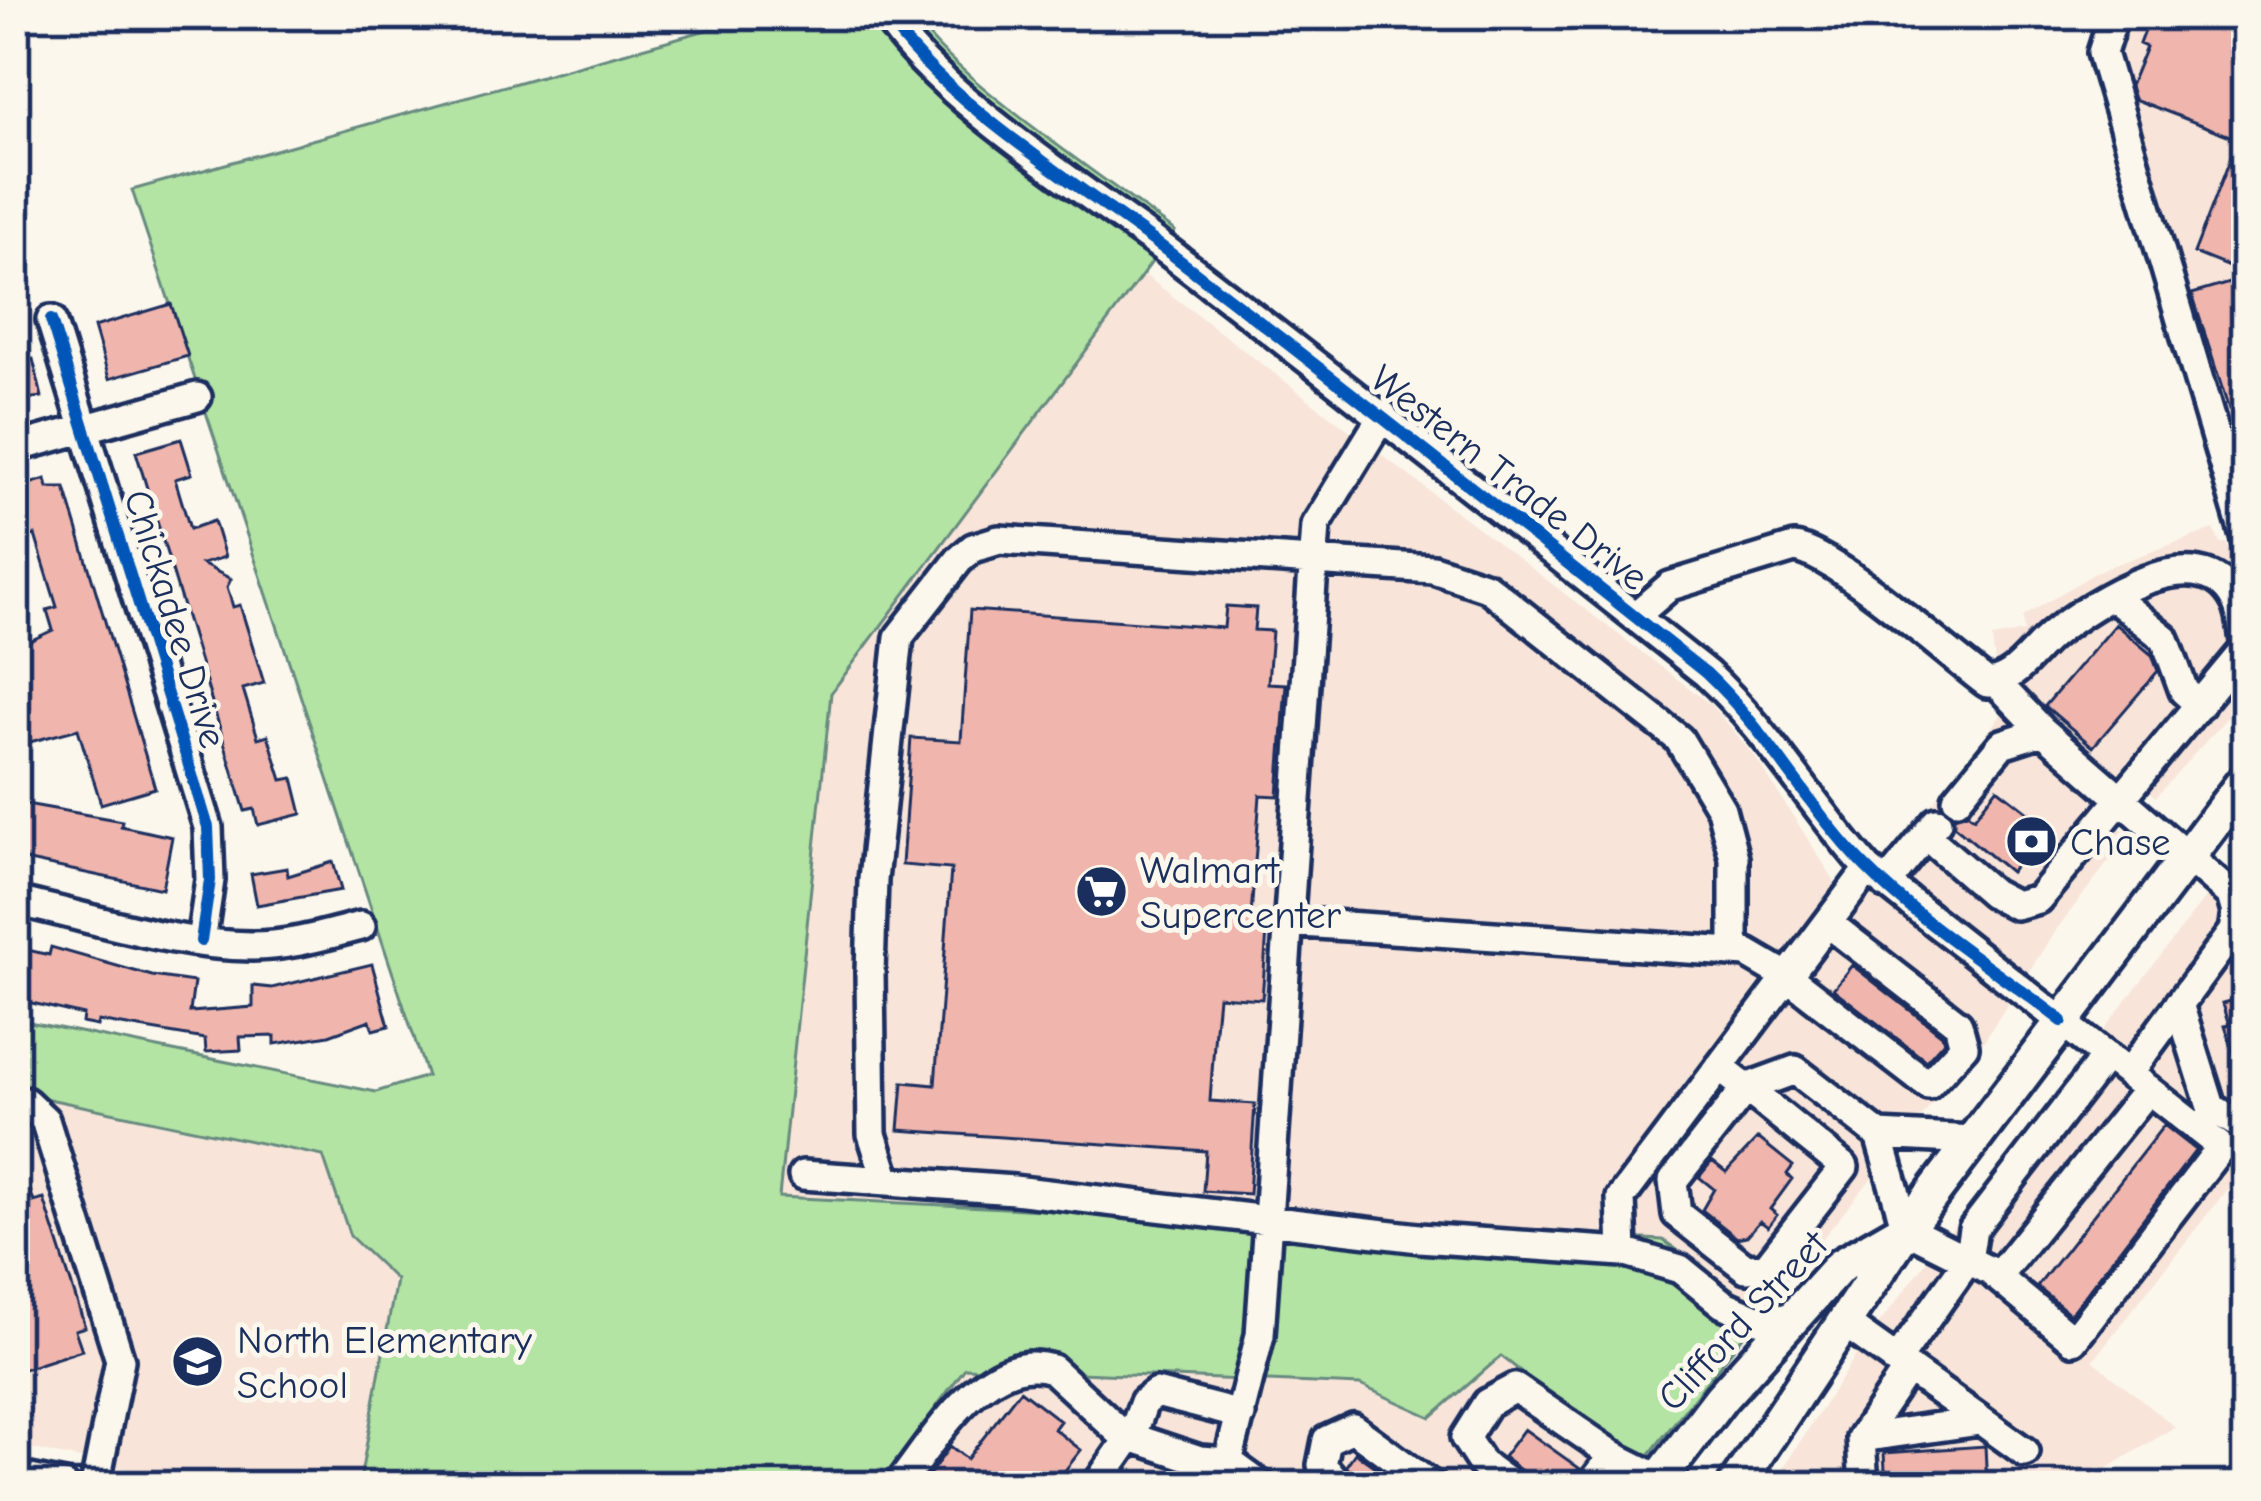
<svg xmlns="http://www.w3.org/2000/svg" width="2261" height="1501" viewBox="0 0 2261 1501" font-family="'Comic Neue',sans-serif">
<rect width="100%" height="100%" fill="#fbf7ec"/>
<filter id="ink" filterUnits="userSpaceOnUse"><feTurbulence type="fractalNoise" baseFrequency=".00833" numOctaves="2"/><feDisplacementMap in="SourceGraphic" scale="24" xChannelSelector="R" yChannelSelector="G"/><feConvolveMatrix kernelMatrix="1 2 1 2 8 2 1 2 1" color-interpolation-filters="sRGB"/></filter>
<g filter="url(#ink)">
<!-- built -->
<path fill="#f8e4d9" d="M2084,15H2246V566L2091,71L2087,53L2092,33L2080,26Z
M1142,273L1710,704L1755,757L1834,880V891L1900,846L2001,715L1992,638L2024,632L2023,617L2100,570L2214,529L2220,544L2226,543L2234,563L2221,567L2222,573L2246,604V696L2156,797L2144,786L2115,824L2129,835L2055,931L1983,1042L1763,1311L779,1197L831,693Z
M2246,844V1165L2093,1360L2175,1427L2090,1479L2066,1486H1796L1778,1476L1860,1349Z
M15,1092L323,1156L350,1236L396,1280L359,1486H204L15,1445Z
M1501,1356L1641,1465L1625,1486H878L965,1368L1360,1385L1431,1417Z"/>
<!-- green -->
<path fill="#b3e4a3" stroke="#678a80" stroke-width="3" d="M760,15H915C936,66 1121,190 1175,231L831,693L779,1197L1663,1240L1763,1311L1641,1465L1501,1356L1431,1417L1360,1385L965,1368L878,1486H359L396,1280L350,1236L323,1156L15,1092V1019L376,1092L427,1076L132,190Z"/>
<!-- building -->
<path fill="#f0b6ad" stroke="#1b2f5e" stroke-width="3" d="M2132,15H2246V274L2194,253L2238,139L2134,99L2130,86L2146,47L2139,44L2145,28L2130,23Z
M2246,278V405L2229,410L2192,294Z
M171,304L188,356L109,379L94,327Z
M33,359L42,397L15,400V364Z
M181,439L192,474L175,479L190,529L214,521L225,557L202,564L231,579L227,587L233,607L240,605L264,683L243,689L258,738L268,735L282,780L293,778L302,814L258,825L254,809L245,811L136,452Z
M46,479L48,488H65L155,788L101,804L78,729L15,746V648L53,630L47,610L57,607L35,535L15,540V496L28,493L26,485Z
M1226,606L1256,608L1254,630L1272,631L1268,683L1286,684L1278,796L1260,795L1251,916L1268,917L1262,999L1218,996L1215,1029L1210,1101L1255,1104L1249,1194L1203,1191L1206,1151L899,1130L903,1082L935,1085L951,869L902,865L911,738L961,741L970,610L1224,628Z
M2115,624L2152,655L2158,671L2093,747L2045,706Z
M1997,788L2046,826L2010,872L1954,826V817L1967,813L1974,818Z
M15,802L122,821L121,826L172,837L162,889L15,858Z
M333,862L341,890L257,905L251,874L287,868L288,876Z
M15,947L49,955L51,947L152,976L194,982L190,1012L253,1007V986L272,988L372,964L389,1026L373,1030L370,1020L329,1035L275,1044V1036L240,1037L241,1050L206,1052L205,1039L98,1021L97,1026L82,1023L83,1015L15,999Z
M1852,965L1942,1035L1944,1041L1926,1061L1833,989Z
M2246,997V1081L2243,1082L2225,1026L2230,1025L2223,1003Z
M2164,1125L2196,1150L2070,1314L2037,1287Z
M1758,1138L1793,1166L1787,1174L1792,1179L1770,1209L1777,1215L1768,1227L1760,1221L1747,1236L1737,1238L1702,1210L1714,1189L1699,1177L1712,1161L1726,1172Z
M18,1152L34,1202L44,1199L85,1327L75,1330L82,1350L15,1372Z
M1020,1390L1060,1421L1054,1429L1081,1450L1053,1486H921L950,1446L967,1459Z
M1524,1429L1579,1468L1566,1486H1530L1523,1472L1503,1457Z
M1985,1446L1987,1486H1886L1884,1453Z
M1355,1453L1402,1486H1367L1355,1477L1346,1466Z"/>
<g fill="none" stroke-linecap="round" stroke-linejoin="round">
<defs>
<path id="minor" d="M886,15C936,96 1090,193 1170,253C1351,391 1528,532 1706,673C1769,731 1811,805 1868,869L2221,1147L2073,1340L1990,1271L1906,1229L1879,1135L1795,1070L1746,1088L1844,1167L1766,1267L1746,1268L1677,1214L1673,1181L1746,1088L1719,1067
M2114,15L2102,53L2246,540
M51,320L208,827L210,880L201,941
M15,448L197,397
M2112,596L2165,639L2184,691L2200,705
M1635,616L1670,586L1794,548C1833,551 1949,655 1987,683C2016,681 2031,652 2052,635C2091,603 2202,531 2236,602C2243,615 2243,633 2246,647
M1997,683L2043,731
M1957,799L2002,744L2043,731L2231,895L2236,913L2233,931L2128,1074
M1926,836L1992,893L2015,905L2038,899L2246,648
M1886,884L1937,822
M15,901C91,917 174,946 252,946C290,946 325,935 361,926
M1287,922L1747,953L1788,977L1928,1085L1964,1046L1958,1024L1828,923
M2179,1004L2211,1107L2235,1122L2246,1120
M15,1100L26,1102L45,1120L120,1360L95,1486
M1879,1135L1973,1140
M803,1175L1014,1190L1419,1238L1623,1252L1680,1269L1723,1304L1757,1319L1793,1318
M887,1181L872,1134L870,972L873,880L899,637L959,560L973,548L999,540L1433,569L1487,587L1679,739L1721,809L1734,858V952
M1623,1252L1621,1198L1868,869
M1997,1277L2148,1089
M1846,1324L2025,1452
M1896,1362L1968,1260L1973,1229L2106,1056
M1131,1438L1144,1402L1156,1393L1241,1415
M1861,1438L1980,1421
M15,1476L64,1486
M898,1486C933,1442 985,1348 1052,1369L1122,1434L1200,1460L1229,1462L1262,1486
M1096,1486L1130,1437
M1222,1486L1260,1335L1316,525L1383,415
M1340,1486L1322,1465L1327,1440L1353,1428L1432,1486
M1512,1486L1482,1464L1465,1438L1487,1403L1515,1388L1616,1457L1660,1479
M1590,1486L1614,1455
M1864,1486L1861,1438L1907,1370"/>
<path id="major" d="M1654,1486L1721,1398L1840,1266L1899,1232
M1735,1486L1906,1229L2246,779"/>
</defs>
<!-- minor casing -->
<use href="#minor" stroke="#1b2f5e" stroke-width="36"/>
<!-- major casing -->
<use href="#major" stroke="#1b2f5e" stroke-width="42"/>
<!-- minor -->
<use href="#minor" stroke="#fbf7ec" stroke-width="27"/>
<!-- major -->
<use href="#major" stroke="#fbf7ec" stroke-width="33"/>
<defs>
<path id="cycleway" d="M886,15C936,96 1090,193 1170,253C1351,391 1528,532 1706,673C1768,731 1806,806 1865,866C1922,924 1998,971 2062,1021
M51,320L208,827L210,880L201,941"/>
</defs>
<!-- cycleway casing -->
<use href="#cycleway" stroke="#fbf7ec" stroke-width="20"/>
<!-- cycleway -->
<use href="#cycleway" stroke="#0057b8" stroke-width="12"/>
</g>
</g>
<!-- icons -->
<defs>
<symbol id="bank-disc" viewBox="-11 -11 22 22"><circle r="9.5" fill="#1b2f5e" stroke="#fbf7ec"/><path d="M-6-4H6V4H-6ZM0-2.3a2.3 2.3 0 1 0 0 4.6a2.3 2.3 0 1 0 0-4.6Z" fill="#fff"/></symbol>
<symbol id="supermarket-disc" viewBox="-11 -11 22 22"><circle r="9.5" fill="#1b2f5e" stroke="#fbf7ec"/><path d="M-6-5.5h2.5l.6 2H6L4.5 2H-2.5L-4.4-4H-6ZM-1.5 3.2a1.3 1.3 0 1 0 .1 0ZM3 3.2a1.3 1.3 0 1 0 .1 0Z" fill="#fff"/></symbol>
<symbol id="school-disc" viewBox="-11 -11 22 22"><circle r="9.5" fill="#1b2f5e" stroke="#fbf7ec"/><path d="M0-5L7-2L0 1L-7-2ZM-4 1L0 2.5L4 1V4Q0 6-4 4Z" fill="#fff"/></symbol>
</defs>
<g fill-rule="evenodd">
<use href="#bank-disc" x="2002" y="812" width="59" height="59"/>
<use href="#supermarket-disc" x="1072" y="862" width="59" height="59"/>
<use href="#school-disc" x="168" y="1332" width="59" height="59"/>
</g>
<g text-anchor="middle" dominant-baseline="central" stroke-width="10" stroke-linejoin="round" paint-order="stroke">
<!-- street labels -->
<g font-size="39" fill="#1b2f5e" stroke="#fbf7ec">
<text transform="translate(1509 478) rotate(38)">Western Trade Drive</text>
<text transform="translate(175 619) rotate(73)">Chickadee Drive</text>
<text transform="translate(1743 1321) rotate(-47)">Clifford Street</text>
</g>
<!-- poi labels -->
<g font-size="39" fill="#1b2f5e" stroke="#fbf7ec" text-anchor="start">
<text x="2070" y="842">Chase</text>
<text x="1140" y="870">Walmart<tspan x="1140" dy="45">Supercenter</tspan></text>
<text x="237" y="1340">North Elementary<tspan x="237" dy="45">School</tspan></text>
</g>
</g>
<!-- margin -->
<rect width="2261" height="1501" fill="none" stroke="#fbf7ec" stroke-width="60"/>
<rect x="30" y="30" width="2201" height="1441" fill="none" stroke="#1b2f5e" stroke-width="4.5" filter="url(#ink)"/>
</svg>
